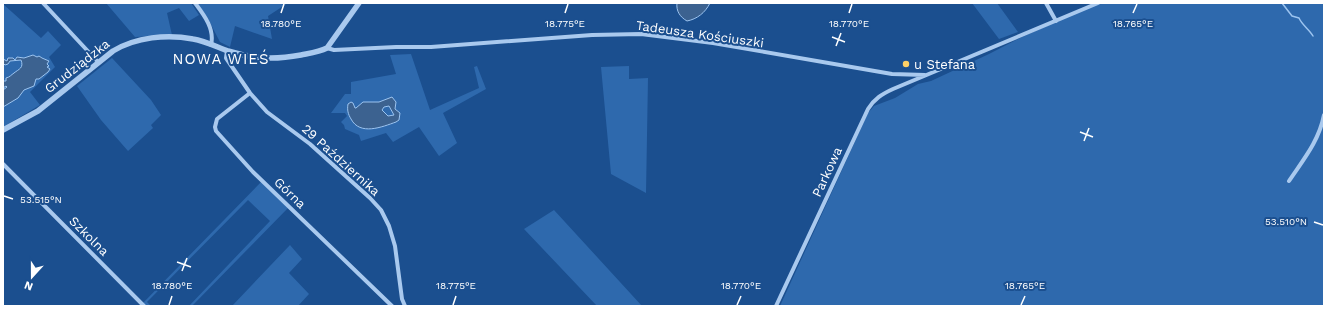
<svg xmlns="http://www.w3.org/2000/svg" width="1327" height="309" viewBox="0 0 1327 309" font-family="'Work Sans',sans-serif">
<rect width="100%" height="100%" fill="#1b4f8f"/>
<!-- green -->
<path fill="#2e69ad" d="M106,3H191L199,15L189,21L179,8L167,13L172,35L135,37Z
M197,3H288L268,16L272,39L235,26L230,47L220,42L207,17Z
M972,3H997L1018,32L999,39Z
M1099,3H1324V306H780L868,113L874,106L895,98L918,84L931,81L989,54L1022,37Z
M3,4L41,38L48,31L61,45L49,57L55,67L30,92L40,105L3,127Z
M411,54L430,110L479,88L474,67L477,66L486,89L443,113L457,143L439,156L419,127L393,142L386,133L361,141L359,135L345,129L344,125L341,122L347,116L345,113H331L345,94H351V82L396,74L390,55Z
M112,58L151,100L161,115L151,125L153,128L128,151L101,120L77,86Z
M629,66V79L648,78L646,193L611,174L601,67Z
M261,182L288,208L192,306H189L270,221L248,200L147,302L151,306H146L143,303Z
M554,210L642,306H597L524,229Z
M290,245L302,259L289,273L309,294L298,306H232Z"/>
<!-- water -->
<path fill="#3c6290" stroke="#9cc4f0" fill-rule="evenodd" d="M677,3H710C705,13 697,19 687,21C680,17 676,11 677,3Z
M33,55L37,57L39,56L42,58L49,61L47,64L49,66L47,67L50,69L48,72L39,79H36L34,86L24,90L18,98L3,107V90L7,87L6,86L3,88V81H6V78C10,77 11,75 14,73C19,69 24,68 21,60L10,61L8,64L5,65L3,63V59L7,61L8,58H13L15,60L17,57L24,58Z
M392,97L396,102L395,109L400,113L399,120L396,122C382,127 360,136 351,119C348,114 347,110 348,104L351,102L353,103L355,108H356L363,102H379ZM389,106L394,115L388,116L382,110L384,107Z"/>
<g fill="none" stroke-linecap="round" stroke-linejoin="round">
<!-- stream -->
<path stroke="#9cc4f0" stroke-width="1.5" d="M1282,3L1292,16L1299,18C1302,25 1309,29 1313,36"/>
<!-- minor -->
<path stroke="#a9c9ee" stroke-width="4" d="M43,3L98,62
M195,3C204,15 215,29 211,45
M1046,3L1056,21
M327,48L334,50L396,47H431L592,35L641,34L713,43L892,74L925,75
M227,51L226,58L250,93L267,112L310,144L370,198L381,210L389,226L395,246L402,299L405,306
M250,93L217,119L215,127L216,131L253,172L392,306
M3,164L144,306
M1289,181C1303,160 1319,141 1324,115
M776,306L868,109C874,99 882,94 893,89L1098,3"/>
<!-- tertiary -->
<path stroke="#a9c9ee" stroke-width="5.5" d="M3,130L38,111L113,51C136,37 167,34 193,39C205,41 217,47 228,51C254,59 274,60 301,55C311,53 319,52 327,48L359,3"/>
</g>
<!-- ticks -->
<path fill="none" stroke="#fff" stroke-width="1.5" d="M281,13L284,4M565,13L568,4M849,13L852,4M1133,13L1137,4M832,37L845,42M836,46L841,33M1080,132L1093,137M1084,141L1089,128M4,196L13,199M1314,222L1323,225M177,262L191,267M182,271L187,258M169,305L172,296M453,305L456,296M737,305L741,296M1021,305L1025,296"/>
<!-- markers -->
<circle fill="#ffd166" stroke="#1b4f8f" stroke-width="1.5" cx="906" cy="64" r="4"/>
<g text-anchor="middle" dominant-baseline="central" stroke-width="4" stroke-linejoin="round" paint-order="stroke">
<!-- street labels -->
<g font-size="13" fill="#fff" stroke="#1b4f8f">
<text transform="translate(700 34) rotate(8)">Tadeusza Kościuszki</text>
<text transform="translate(77 66) rotate(-38)">Grudziądzka</text>
<text transform="translate(341 160) rotate(42)">29 Października</text>
<text transform="translate(827 172) rotate(-65)">Parkowa</text>
<text transform="translate(290 193) rotate(44)">Górna</text>
<text transform="translate(89 236) rotate(45)">Szkolna</text>
</g>
<!-- poi labels -->
<g font-size="13" fill="#fff" stroke="#1b4f8f" text-anchor="start">
<text x="914" y="64">u Stefana</text>
</g>
<!-- quarter labels -->
<g font-size="15" letter-spacing="1" fill="#fff" stroke="#1b4f8f">
<text x="221" y="59">NOWA WIEŚ</text>
</g>
</g>
<g font-size="10" text-anchor="middle" fill="#fff" stroke="#1b4f8f" stroke-width="4" stroke-linejoin="round" paint-order="stroke">
<text x="281" y="27">18.780°E</text>
<text x="565" y="27">18.775°E</text>
<text x="849" y="27">18.770°E</text>
<text x="1133" y="27">18.765°E</text>
<text x="41" y="203">53.515°N</text>
<text x="1286" y="225">53.510°N</text>
<text x="172" y="289">18.780°E</text>
<text x="456" y="289">18.775°E</text>
<text x="741" y="289">18.770°E</text>
<text x="1025" y="289">18.765°E</text>
</g>
<!-- border -->
<rect width="1327" height="309" fill="none" stroke="#ffffff" stroke-width="8"/>
<!-- north arrow -->
<g transform="translate(32 277) rotate(201)" stroke="#1b4f8f" stroke-width="3" paint-order="stroke">
<path d="M0-3L7 15L0 10L-7 15Z" fill="#ffffff"/>
<text y="-6" font-size="11" font-weight="bold" text-anchor="middle" fill="#ffffff">N</text>
</g>
</svg>
